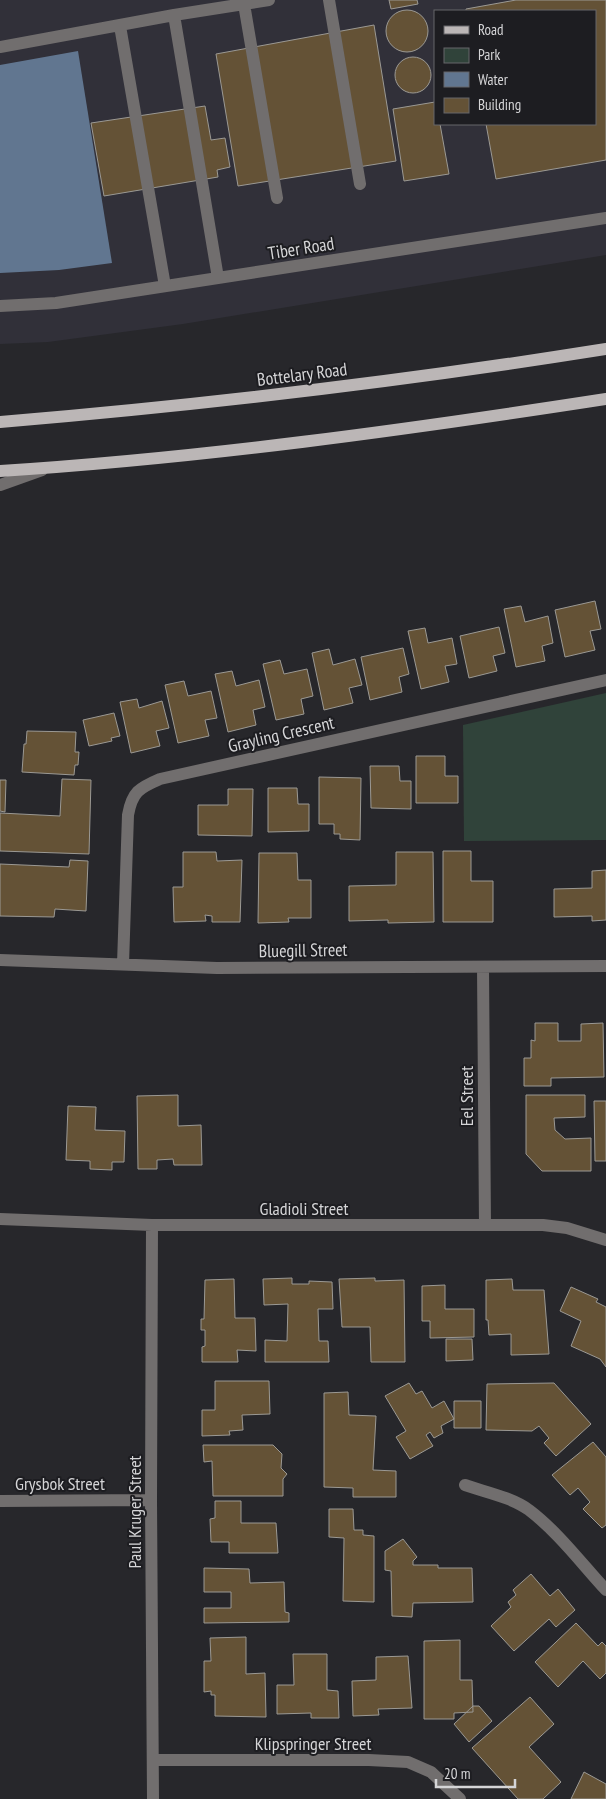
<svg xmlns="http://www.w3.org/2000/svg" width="606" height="1799" viewBox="0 0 606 1799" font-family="'PT Sans Narrow',sans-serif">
<rect width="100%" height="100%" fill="#27272b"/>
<!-- built -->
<path fill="#313039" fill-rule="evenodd" d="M0,0H606V255L183,324L48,342L0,344ZM435,11H595V124H435Z"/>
<!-- green -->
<path fill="#30433a" d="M606,693V840L464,841L463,725Z"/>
<!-- water -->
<path fill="#617690" d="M78,51L112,263L59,270L0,273V65Z"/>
<!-- building -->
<path fill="#645236" stroke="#9b9994" d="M389,0H417L418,4L391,9Z
M516,0H606V160L496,179L486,124H595V11H466V9Z
M386 31a21 21 0 1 1 42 0a21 21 0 1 1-42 0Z
M374,25L396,161L238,186L216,54Z
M395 75a18 18 0 1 1 36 0a18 18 0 1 1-36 0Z
M435,102V124H440L449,174L404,181L393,109Z
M205,106L211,140L225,138L230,167L217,170L218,177L104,196L91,123Z
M595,601L601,629L590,631L595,650L565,657L555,610Z
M521,606L525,622L548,616L553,643L542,646L545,661L516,667L504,609Z
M499,627L505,653L493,656L497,671L469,678L460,636Z
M425,628L428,643L452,638L457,664L445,666L449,682L421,689L408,631Z
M403,648L409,674L399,677L402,692L370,700L361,657Z
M329,649L333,665L355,659L362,685L349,688L353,703L324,710L312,653Z
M280,660L284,674L307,669L313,696L301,699L304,714L276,720L263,664Z
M232,671L236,686L259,680L265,707L253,710L256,725L228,732L215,674Z
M184,681L188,696L211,691L217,718L205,720L209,736L178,743L165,685Z
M137,699L139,708L162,701L169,728L156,731L160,746L131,753L120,702Z
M114,713L120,736L111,738L112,741L89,746L83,720Z
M27,731L76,732L75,752H79L78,765H75L74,775L22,772L24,744H26Z
M416,756H445V776H458V803H416Z
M370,766H399L400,781H411V809L371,808Z
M319,777L361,778L360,840L340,839V834H334V824H319Z
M62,779L91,780L89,854L0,851V813L60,816Z
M0,780H6L5,812L0,811Z
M268,788H297L298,804H309V831L268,832Z
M228,789H253L252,836L198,835V805H228Z
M443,851H471V881H493V922H443Z
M183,852H216L217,861L242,860L240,922H212V916L205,915L206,921L174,922L173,887H183Z
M396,852H433L434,922L388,923V920L349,921V886L396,885Z
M259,853H297L298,880H311V918H288L289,922L258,923Z
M70,860L88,861L86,911L55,909L54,917L0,916V864L69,867Z
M606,870V920L592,921V916L554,917V889L592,888V871Z
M535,1023H558V1041H581V1024L603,1023L604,1077L551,1078V1086H524V1058H531V1040L535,1041Z
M178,1095V1126L201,1125L202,1165H174L173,1159L157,1160V1169H138L137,1096Z
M526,1095H585V1117L554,1118L555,1130L565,1139L591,1138V1171H542L526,1154Z
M594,1101H606V1161H595Z
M68,1106L96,1107L95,1130L125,1131L124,1162H112V1170L90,1169V1161L66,1160Z
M292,1278V1284H309V1281L332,1282L333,1309H318L319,1341H328L329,1362H265V1340L287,1341L288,1304L264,1305L263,1279Z
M375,1278V1281L404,1280L405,1362H371L370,1327H342L339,1279Z
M234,1279L235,1318H255L256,1351L237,1350L238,1362H202V1347L205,1346V1330H201V1319H204L205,1280Z
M512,1279L513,1290H544L549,1354L511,1355V1334L489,1335L488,1320H486V1280Z
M445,1285V1309H474V1337L430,1338V1321H422V1286Z
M571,1287L598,1299L596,1302L606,1307V1367L600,1359L571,1346L581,1321L560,1311Z
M446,1339H472L473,1360L446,1361Z
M215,1381H269L270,1414L242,1415L243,1430L229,1431L230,1435L202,1436V1410H215Z
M409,1383L416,1394L422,1391L432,1408L444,1401L454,1419L441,1426L443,1433L434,1438L430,1432L426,1435L433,1446L410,1459L396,1437L406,1431L385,1396Z
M554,1383L591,1424L556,1456L544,1443L549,1438L539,1426L532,1431L486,1430L487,1384Z
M348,1392L349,1415L376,1416L373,1470L396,1471V1497H353V1488L324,1487V1393Z
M454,1401H481V1428H454Z
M593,1442L606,1457V1525L602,1528L583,1509L590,1502L578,1488L570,1495L552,1475Z
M203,1445H273L282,1454L281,1468L287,1474L283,1479V1496H213L212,1461L204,1462Z
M215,1501H241V1523H276L278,1553H229V1542H211L210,1519L215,1518Z
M329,1509H353L354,1530H363V1535L374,1536V1602L343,1601L344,1538L329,1537Z
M403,1539L417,1557L413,1561V1565H438V1568H472L473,1602L413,1603L412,1617L392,1616L391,1571L385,1570V1551Z
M204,1568L249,1569L250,1583L284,1582L285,1612L289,1613V1622L204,1623V1608H231V1592H204Z
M531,1574L550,1596L558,1589L575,1610L556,1627L549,1619L514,1651L491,1626L511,1607L508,1602L516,1595L513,1590Z
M576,1623L598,1646L602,1642L606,1646V1673L600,1679L583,1661L558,1687L535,1662Z
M246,1637V1674L265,1673L266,1717L215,1716V1695H211V1691L204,1692V1661H211L210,1638Z
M460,1640V1680H472L473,1712L454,1713V1719H424V1641Z
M293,1654H327V1690L338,1691L339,1718H311V1713L277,1714V1685H294Z
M408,1656L412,1708L378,1709L379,1715L353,1716L352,1681L376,1680V1657Z
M530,1697L554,1724L529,1747L561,1782L543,1799H518L472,1748Z
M473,1706H479L492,1721L469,1742L454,1724Z
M584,1772L606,1784V1799H571Z"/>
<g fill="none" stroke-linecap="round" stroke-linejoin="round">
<!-- minor -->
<path stroke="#716e6e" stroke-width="12" d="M329,0L360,184
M244,4L277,198
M174,15L218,278
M120,26L165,286
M0,47L174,15L269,0
M0,306L56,303L606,218
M0,485L42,470
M0,960L217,968L606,966
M123,964L128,815C132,792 139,788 160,779L606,680
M483,967L485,1225
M0,1219L152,1225H543L567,1228L606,1240
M152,1225L151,1500L153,1799
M465,1485C485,1492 511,1497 529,1510C558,1532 582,1564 606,1590
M0,1501L151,1500
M153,1760H369L408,1762L431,1772L460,1799"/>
<!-- major -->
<path stroke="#bbb6b6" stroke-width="12" d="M0,422C203,405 405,381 606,349
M0,471C203,458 405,430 606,399"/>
</g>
<g text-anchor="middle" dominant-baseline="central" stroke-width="4" stroke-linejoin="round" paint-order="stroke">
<!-- street labels -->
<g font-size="18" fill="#d5d5d7" stroke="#1d1d21">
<text transform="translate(301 248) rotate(-9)">Tiber Road</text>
<text transform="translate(302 374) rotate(-7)">Bottelary Road</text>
<text transform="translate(281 734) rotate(-13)">Grayling Crescent</text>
<text transform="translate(303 950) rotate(-1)">Bluegill Street</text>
<text transform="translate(466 1096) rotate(-90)">Eel Street</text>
<text x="304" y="1208">Gladioli Street</text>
<text x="60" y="1483">Grysbok Street</text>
<text transform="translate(134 1512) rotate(-90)">Paul Kruger Street</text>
<text x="313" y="1743">Klipspringer Street</text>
</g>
</g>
<!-- legend -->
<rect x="434" y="10" width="162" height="115" fill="#1d1d21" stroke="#67676a"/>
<rect x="444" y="26" width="25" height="8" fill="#bbb6b6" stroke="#67676a"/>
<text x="478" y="35" font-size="15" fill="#d5d5d7">Road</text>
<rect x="444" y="48" width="25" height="15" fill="#30433a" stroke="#67676a"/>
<text x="478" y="60" font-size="15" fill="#d5d5d7">Park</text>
<rect x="444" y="72" width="25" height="15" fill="#617690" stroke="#67676a"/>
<text x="478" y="85" font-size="15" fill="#d5d5d7">Water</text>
<rect x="444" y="98" width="25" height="15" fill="#645236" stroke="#67676a"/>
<text x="478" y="110" font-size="15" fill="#d5d5d7">Building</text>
<!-- scale -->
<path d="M436 1779v8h79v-8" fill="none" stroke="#d5d5d7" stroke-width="2.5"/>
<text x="444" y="1779" font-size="15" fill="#d5d5d7" stroke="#1d1d21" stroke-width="4" paint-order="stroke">20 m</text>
</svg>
